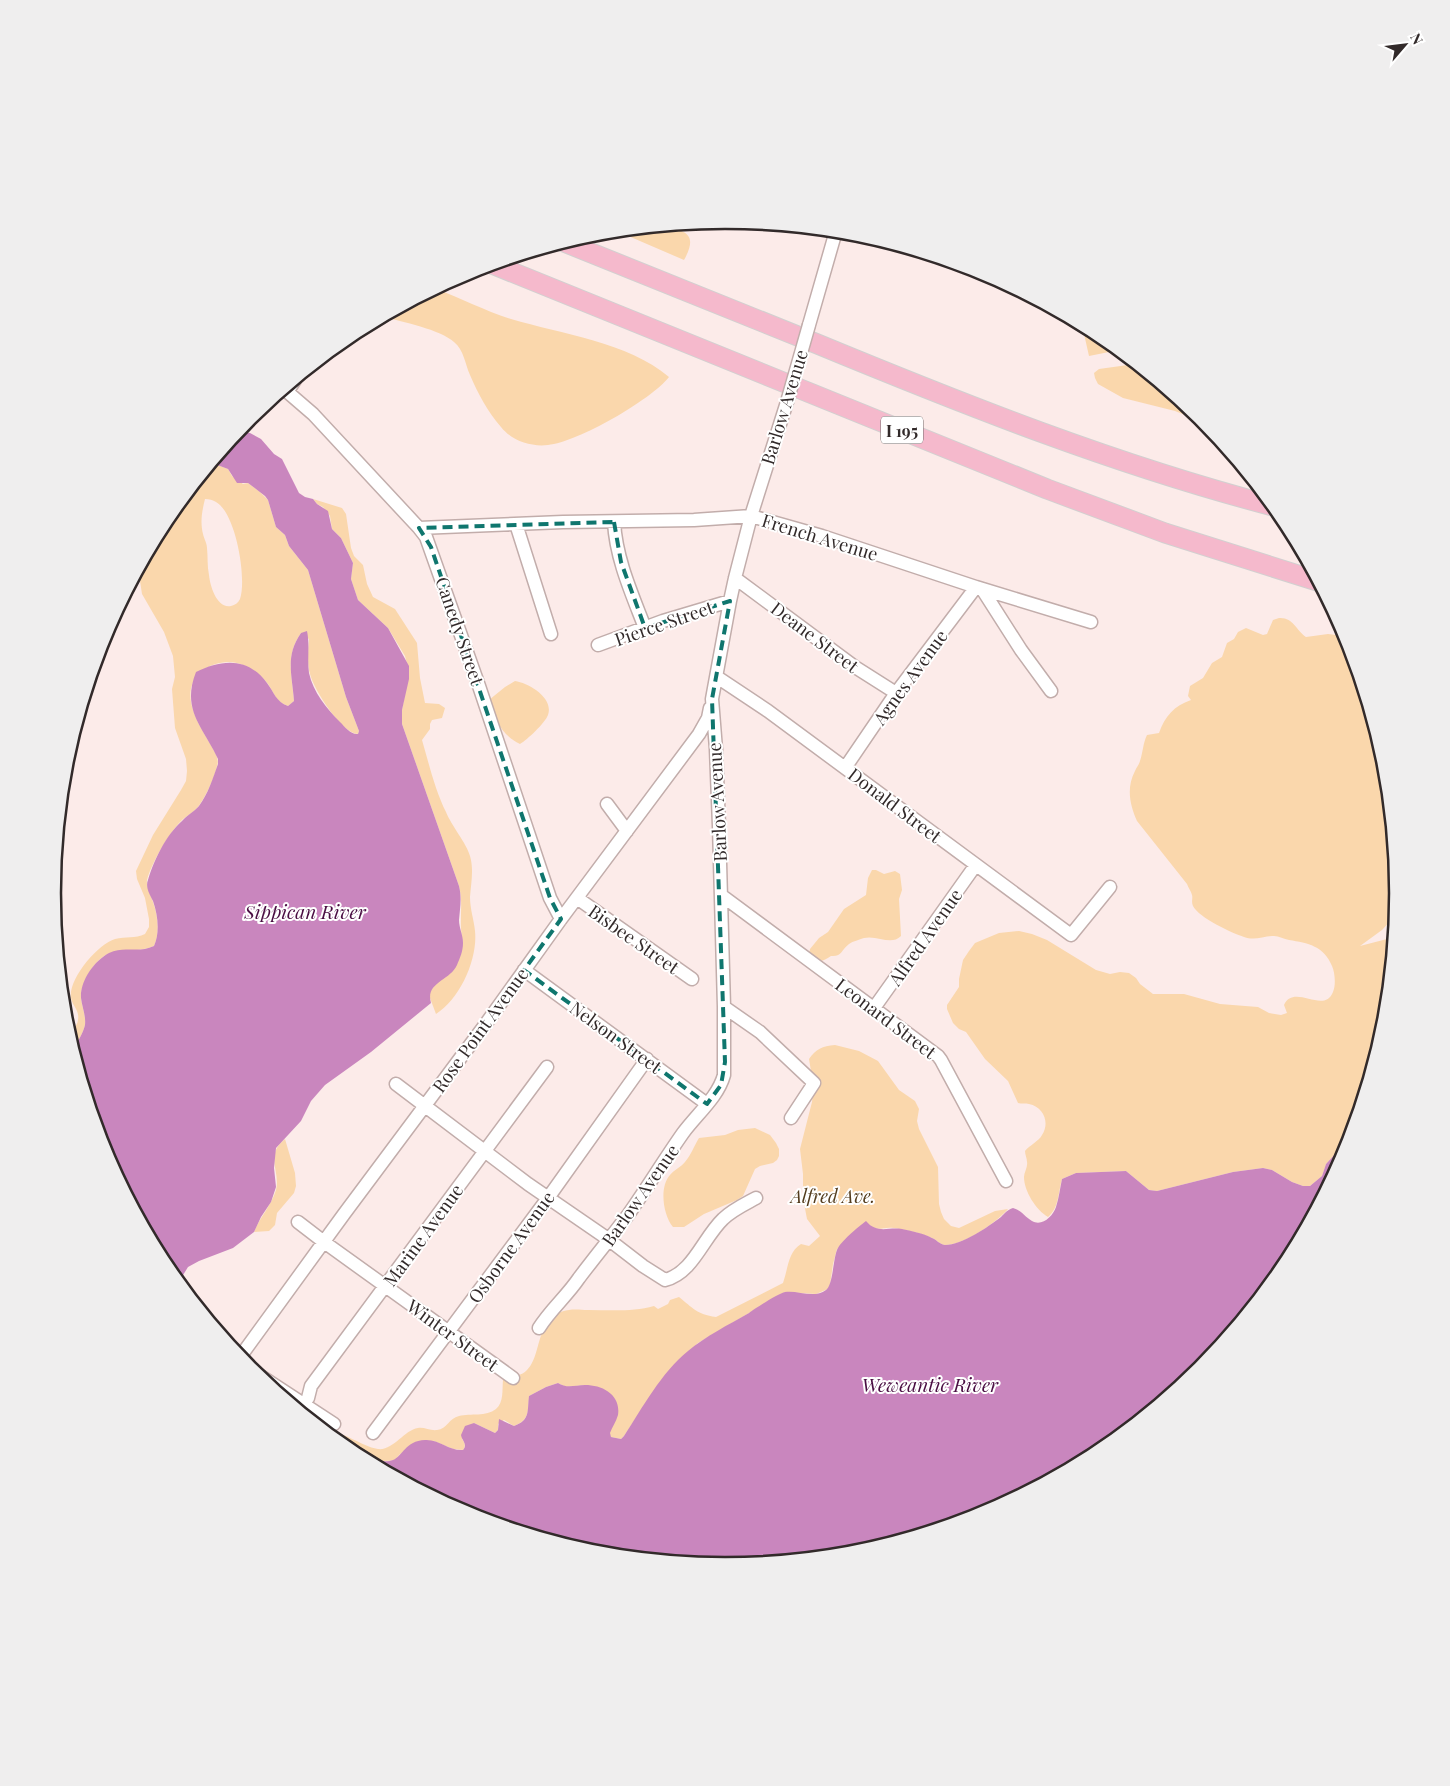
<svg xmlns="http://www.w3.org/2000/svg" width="1450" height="1786" viewBox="0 0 1450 1786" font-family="'Playfair Display',serif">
<rect width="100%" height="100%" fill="#fcebe9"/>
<!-- green -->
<path fill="#fad7ac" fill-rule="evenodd" d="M663,227C687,230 698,235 684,260L626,235L649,228Z
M436,289C461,298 485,311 511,319C561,334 628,342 669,377C651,400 578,442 548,445C531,447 512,441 501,427C488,412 478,394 470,375C465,364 464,350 454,342C441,330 401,321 383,317Z
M1082,325L1099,334L1119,350L1089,356Z
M1135,364L1201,418L1205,423L1175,411L1123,398L1098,384L1095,378L1094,373L1099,369Z
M212,463L228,469L232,476L243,484L248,483L260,492L268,500L276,527L285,535L289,546L308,570L346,697L359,731L358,734C342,734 314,690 310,674C307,664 308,650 309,639L301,633C285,656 292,675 294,701L288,706C276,702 274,693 268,684C259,672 242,661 227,662C215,663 204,667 197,676C180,697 200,726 211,745C214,752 220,758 217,766C215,777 205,798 198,807C193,813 186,816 181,821C168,835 152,862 147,880C146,887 151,895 153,902C158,916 160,933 154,946C140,953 123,948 108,954C95,959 80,984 81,998C82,1008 86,1015 85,1025C83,1034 77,1042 73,1050L69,1037C75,1028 82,1020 76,1009C74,1005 72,1003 71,998C68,979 98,944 115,939C126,936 135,939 145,934L149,927V919L145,898L137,879L136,871L153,835L181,790L186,781L187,771L186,759L175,728L172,689L175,677L173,656L164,632L142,594L140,581L147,555L166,519ZM205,499C209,499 213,500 216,502C236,513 247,579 240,599C238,603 235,605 231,606C217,609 210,586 209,575C207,566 208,557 207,548C207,543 204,539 203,534C200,522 202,511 205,499Z
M313,499L342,508L346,514L351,548L354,556L363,565L367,584L373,597L395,609L417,643L420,678L425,703L439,704L445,708L442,718L432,720L430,724V729L422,740C429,764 435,790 446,812C451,825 467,844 470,856C474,869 471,884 470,897C470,909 474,920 475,931C478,959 460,999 436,1014L430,998V992L463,943C458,921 464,906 459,886L402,724V710L409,672L405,656L388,628L358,600L351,579L353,563L341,538L332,529L330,516L323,507L317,504Z
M1279,618C1293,617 1296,630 1306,637L1328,634L1336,635L1348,640L1385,762L1397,893L1395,916L1382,930L1360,946L1387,939L1393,942L1385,1024L1346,1151L1337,1152L1326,1164L1322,1176L1310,1186H1303L1292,1182L1272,1170L1263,1168L1233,1172L1157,1191L1149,1190L1126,1171L1076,1173L1062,1179C1058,1193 1059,1208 1048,1217C1036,1210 1024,1191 1024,1177C1024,1172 1028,1167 1027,1162C1027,1158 1025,1155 1025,1151C1030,1145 1039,1141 1042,1135C1050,1123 1044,1107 1029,1104C1026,1103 1021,1104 1018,1103L1008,1081L985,1059L966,1032L959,1029L953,1023L947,1009V1005L959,987V979L963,960L969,951L975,943L999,933L1019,931L1032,934L1047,940L1096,970L1110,974L1120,972L1129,973L1136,978L1140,984L1153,994H1184L1220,1004L1258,1007L1269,1013L1281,1015L1287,1013L1284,1005C1294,983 1324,1015 1333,992C1336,985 1335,973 1332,966C1324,946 1308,943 1289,940C1284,939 1279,936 1274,936C1263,936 1255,941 1244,937C1232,933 1199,918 1193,906C1191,902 1193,898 1192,895C1191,891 1188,887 1187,884L1137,821C1130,805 1126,788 1135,771C1136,768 1139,765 1140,761C1143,752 1143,743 1147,735L1159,733C1165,716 1174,706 1191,700L1188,696L1190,686L1203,678L1212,663L1222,657L1227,643L1234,639L1238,632L1246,628L1263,635L1267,634L1273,620Z
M515,681C529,683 554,698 548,715C545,723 527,740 520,744C501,735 495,719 489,700L505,687Z
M872,870H876L884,874L895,871L900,874L902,890L899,899L901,936C891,946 878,935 864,938C859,940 853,941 849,944C841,950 842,957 831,956C821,963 818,962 809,954L810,949L819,938L828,932L844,909L866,895L868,878Z
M835,1045L859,1051L878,1061L899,1090L915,1101L919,1109L917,1121L919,1129L938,1167L939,1204L941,1212L944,1219L951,1226L959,1228L995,1211L1008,1209C996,1223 964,1245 945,1245C939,1244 937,1240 932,1238C924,1234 903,1229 894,1228C881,1226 878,1234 866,1222L837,1249L833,1264L830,1285L828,1289L816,1294L785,1292L698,1343L677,1362L658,1385L624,1436L621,1439L611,1437L609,1433C615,1420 619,1414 615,1399L586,1385L566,1387L558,1383L546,1387L529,1396C528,1410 530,1420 514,1426L504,1420L498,1424V1430L495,1433L474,1423L462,1439C465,1443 466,1446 463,1450L453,1449L434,1441L400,1454L395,1460C365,1465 349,1450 327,1432C347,1432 360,1446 378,1449C393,1451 404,1430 418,1428C424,1427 431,1431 437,1430C447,1429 449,1418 459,1416C471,1413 486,1417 496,1409C504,1402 502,1390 503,1380C510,1374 520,1378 527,1370C543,1355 534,1315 569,1310C575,1309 582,1310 588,1310C610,1310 633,1312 654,1306L658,1309L668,1304L670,1300L679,1297C693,1308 696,1314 716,1317L783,1283C788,1269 788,1252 801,1244L809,1246L820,1236L807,1219L803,1198V1174L800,1149L812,1102L815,1076L811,1071L809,1059C816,1049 822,1046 835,1045Z
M755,1128L770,1135L776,1143L779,1149V1156L777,1160L773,1163L760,1166L755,1169L743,1196L737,1200L704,1214L684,1227H673C663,1215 659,1187 670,1175C674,1170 681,1167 685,1162C691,1155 694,1146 699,1138L725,1135L738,1130Z
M285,1139L295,1173L296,1186L294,1193L277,1213L275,1225L269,1231L254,1232C260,1217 271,1206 276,1190C281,1172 264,1155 285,1139Z"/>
<!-- water -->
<path fill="#c986be" d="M239,431L250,433L261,439L274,454L282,459L299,493L305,497L313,499L317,504L328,511L332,529L341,538L353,563L351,579L358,600L388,628L409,666V679L402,710V724L459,886C462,898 460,908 459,920C459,928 463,935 463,943C463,951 460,958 457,965C450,981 425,982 431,1003L371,1052L325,1085L311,1101L301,1121L276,1148L274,1168L276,1187L271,1202L261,1217L254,1232L233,1248L199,1261L188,1267L180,1280L176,1279L166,1266L104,1150L73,1050C77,1042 83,1034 85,1025C86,1015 82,1007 81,998C80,981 94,961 109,953C125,945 137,954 154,946C160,933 158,915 153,901C150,895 145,887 148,880C154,860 166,835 182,821C187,815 194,812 199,806C208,794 213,778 218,764V759C203,727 181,710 196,672C222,659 248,657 267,683C274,692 276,702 288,706L294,701C292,674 285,656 301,633L307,631C310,645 307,659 309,673C313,692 327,709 340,722C345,727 351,735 358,734L359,731L346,697L308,570L289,546L285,535L276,527L268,500L265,496L248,483H237L228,469L212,463Z
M1337,1152H1346L1284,1267L1200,1369L1098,1452L982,1514L856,1553L725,1565L594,1553L467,1514L361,1457C371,1458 383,1464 393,1460C403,1456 405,1441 425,1440C439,1439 449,1451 463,1450C468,1444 462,1441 461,1435L465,1426L474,1423L495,1433L498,1430L499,1419L514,1426C531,1420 527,1410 529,1396L546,1387L558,1383C567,1389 575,1385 585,1385C603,1385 621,1395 618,1415C616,1422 612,1427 610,1433L611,1437L621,1439L624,1436C643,1407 661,1373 688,1351C706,1336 728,1325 749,1313C756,1308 779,1293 785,1292C798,1290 814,1299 826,1290C833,1285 833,1260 837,1250C840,1242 858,1227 866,1221C877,1234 887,1227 902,1229C911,1231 923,1233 932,1238C937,1240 939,1244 945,1245C962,1245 988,1227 1001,1217C1005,1213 1007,1210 1013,1208C1021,1210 1025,1217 1032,1221C1042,1227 1053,1216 1056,1207C1059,1198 1060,1188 1062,1179L1076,1173L1126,1171L1149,1190L1157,1191L1233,1172L1263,1168L1272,1170L1292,1182L1303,1186H1310L1322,1176L1326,1164Z"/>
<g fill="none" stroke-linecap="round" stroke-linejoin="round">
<defs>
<path id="minor" d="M809,325L836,231
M284,389L313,414L419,528L426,537L479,686L550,898L561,919
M287,392L295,380
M614,522C616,559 632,594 645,628
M516,524L551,634
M419,528L563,522L694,520L751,516L822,536L976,587L1091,622
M735,578L855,667L896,693
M982,589L1021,650L1051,691
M598,645L663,621L730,601
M717,677L768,711L1071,935L1110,887
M845,768L896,693L976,587
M607,804L627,831
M721,895L938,1056L941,1060L1006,1181
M577,898L692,979
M524,970L707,1104
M724,1007L760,1032L814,1083L791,1118
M874,1008L975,866
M396,1084L528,1184L608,1239L643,1266L665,1280C693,1273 703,1238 723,1219C732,1210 745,1204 756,1198
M298,1222L324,1242L513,1378
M539,1328C550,1310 567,1296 579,1278C595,1257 612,1236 628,1215C647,1188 664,1160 683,1133C697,1114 718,1097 724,1075V1007L719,826L716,749L712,699L730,601L735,578L751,516L787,402
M240,1357L344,1214L485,1025L561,919L699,734L708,718L710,708
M250,1369L334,1424
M304,1404L308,1398L311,1386L547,1067
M373,1433L548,1198L647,1059"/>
<path id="highway" d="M564,242C648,276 732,309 815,343C965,405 1116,465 1273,506
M492,264L1047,489L1165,533L1317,581"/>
</defs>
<!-- minor casing -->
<use href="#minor" stroke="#c2adab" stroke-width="15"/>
<!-- highway casing -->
<use href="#highway" stroke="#d2d0d0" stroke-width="21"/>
<!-- minor -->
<use href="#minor" stroke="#fff" stroke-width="12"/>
<!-- highway -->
<use href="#highway" stroke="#f5b9cc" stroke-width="19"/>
<defs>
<path id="minor-bridge" d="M787,402L809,325"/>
</defs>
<!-- minor-bridge casing -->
<use href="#minor-bridge" stroke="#c2adab" stroke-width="15" stroke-linecap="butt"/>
<!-- minor-bridge -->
<use href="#minor-bridge" stroke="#fff" stroke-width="12"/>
</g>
<!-- marked area -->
<path fill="none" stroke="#0f766e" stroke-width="4" stroke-dasharray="10 6" stroke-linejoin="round" d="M614,522L621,562L645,628L730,601L712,699L725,1062L721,1085L707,1104L524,970L561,919L550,898L431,547L419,528Z"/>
<g text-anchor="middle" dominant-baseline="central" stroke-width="4" stroke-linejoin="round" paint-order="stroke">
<!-- shield labels -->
<rect fill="#fff" stroke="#706a6a" stroke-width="1" x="881" y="416.5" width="42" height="27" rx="4"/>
<g font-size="16" font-weight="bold" fill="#322a2a">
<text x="902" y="430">I 195</text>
</g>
<!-- street labels -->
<g font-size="18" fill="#322a2a" stroke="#fff">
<text transform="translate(784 407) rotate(-73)">Barlow Avenue</text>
<text transform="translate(820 537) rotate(17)">French Avenue</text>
<text transform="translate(664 623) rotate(-19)">Pierce Street</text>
<text transform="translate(460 631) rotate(71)">Canedy Street</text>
<text transform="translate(815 637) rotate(37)">Deane Street</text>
<text transform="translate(910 677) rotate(-54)">Agnes Avenue</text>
<text transform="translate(717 802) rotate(-93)">Barlow Avenue</text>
<text transform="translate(895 805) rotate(37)">Donald Street</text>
<text transform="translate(925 937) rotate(-55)">Alfred Avenue</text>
<text transform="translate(634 939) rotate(35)">Bisbee Street</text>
<text transform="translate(886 1018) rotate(37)">Leonard Street</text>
<text transform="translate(480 1030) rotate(-54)">Rose Point Avenue</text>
<text transform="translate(616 1037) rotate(36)">Nelson Street</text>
<text transform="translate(640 1195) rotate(-55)">Barlow Avenue</text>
<text transform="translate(423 1235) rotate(-54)">Marine Avenue</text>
<text transform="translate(511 1247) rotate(-54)">Osborne Avenue</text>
<text transform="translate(453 1335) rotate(36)">Winter Street</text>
</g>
<!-- park labels -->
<g font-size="18" font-style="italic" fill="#533c1d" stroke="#fff">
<text x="833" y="1196">Alfred Ave.</text>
</g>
<!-- water labels -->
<g font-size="19" font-style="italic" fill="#4a0e43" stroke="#fff">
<text x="305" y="911">Sippican River</text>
<text x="930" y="1384">Weweantic River</text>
</g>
</g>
<!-- crop -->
<path d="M0 0H1450V1786H0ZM61 893a664 664 0 1 1 1328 0a664 664 0 1 1-1328 0Z" fill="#efeeee" fill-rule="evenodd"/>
<path fill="none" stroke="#322a2a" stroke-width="2.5" d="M61 893a664 664 0 1 1 1328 0a664 664 0 1 1-1328 0Z"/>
<!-- north arrow -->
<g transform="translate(1405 45) rotate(62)" stroke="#ffffff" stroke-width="4" paint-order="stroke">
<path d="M0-4L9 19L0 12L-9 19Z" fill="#322a2a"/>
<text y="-8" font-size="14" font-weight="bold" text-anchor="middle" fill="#322a2a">N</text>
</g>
</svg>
